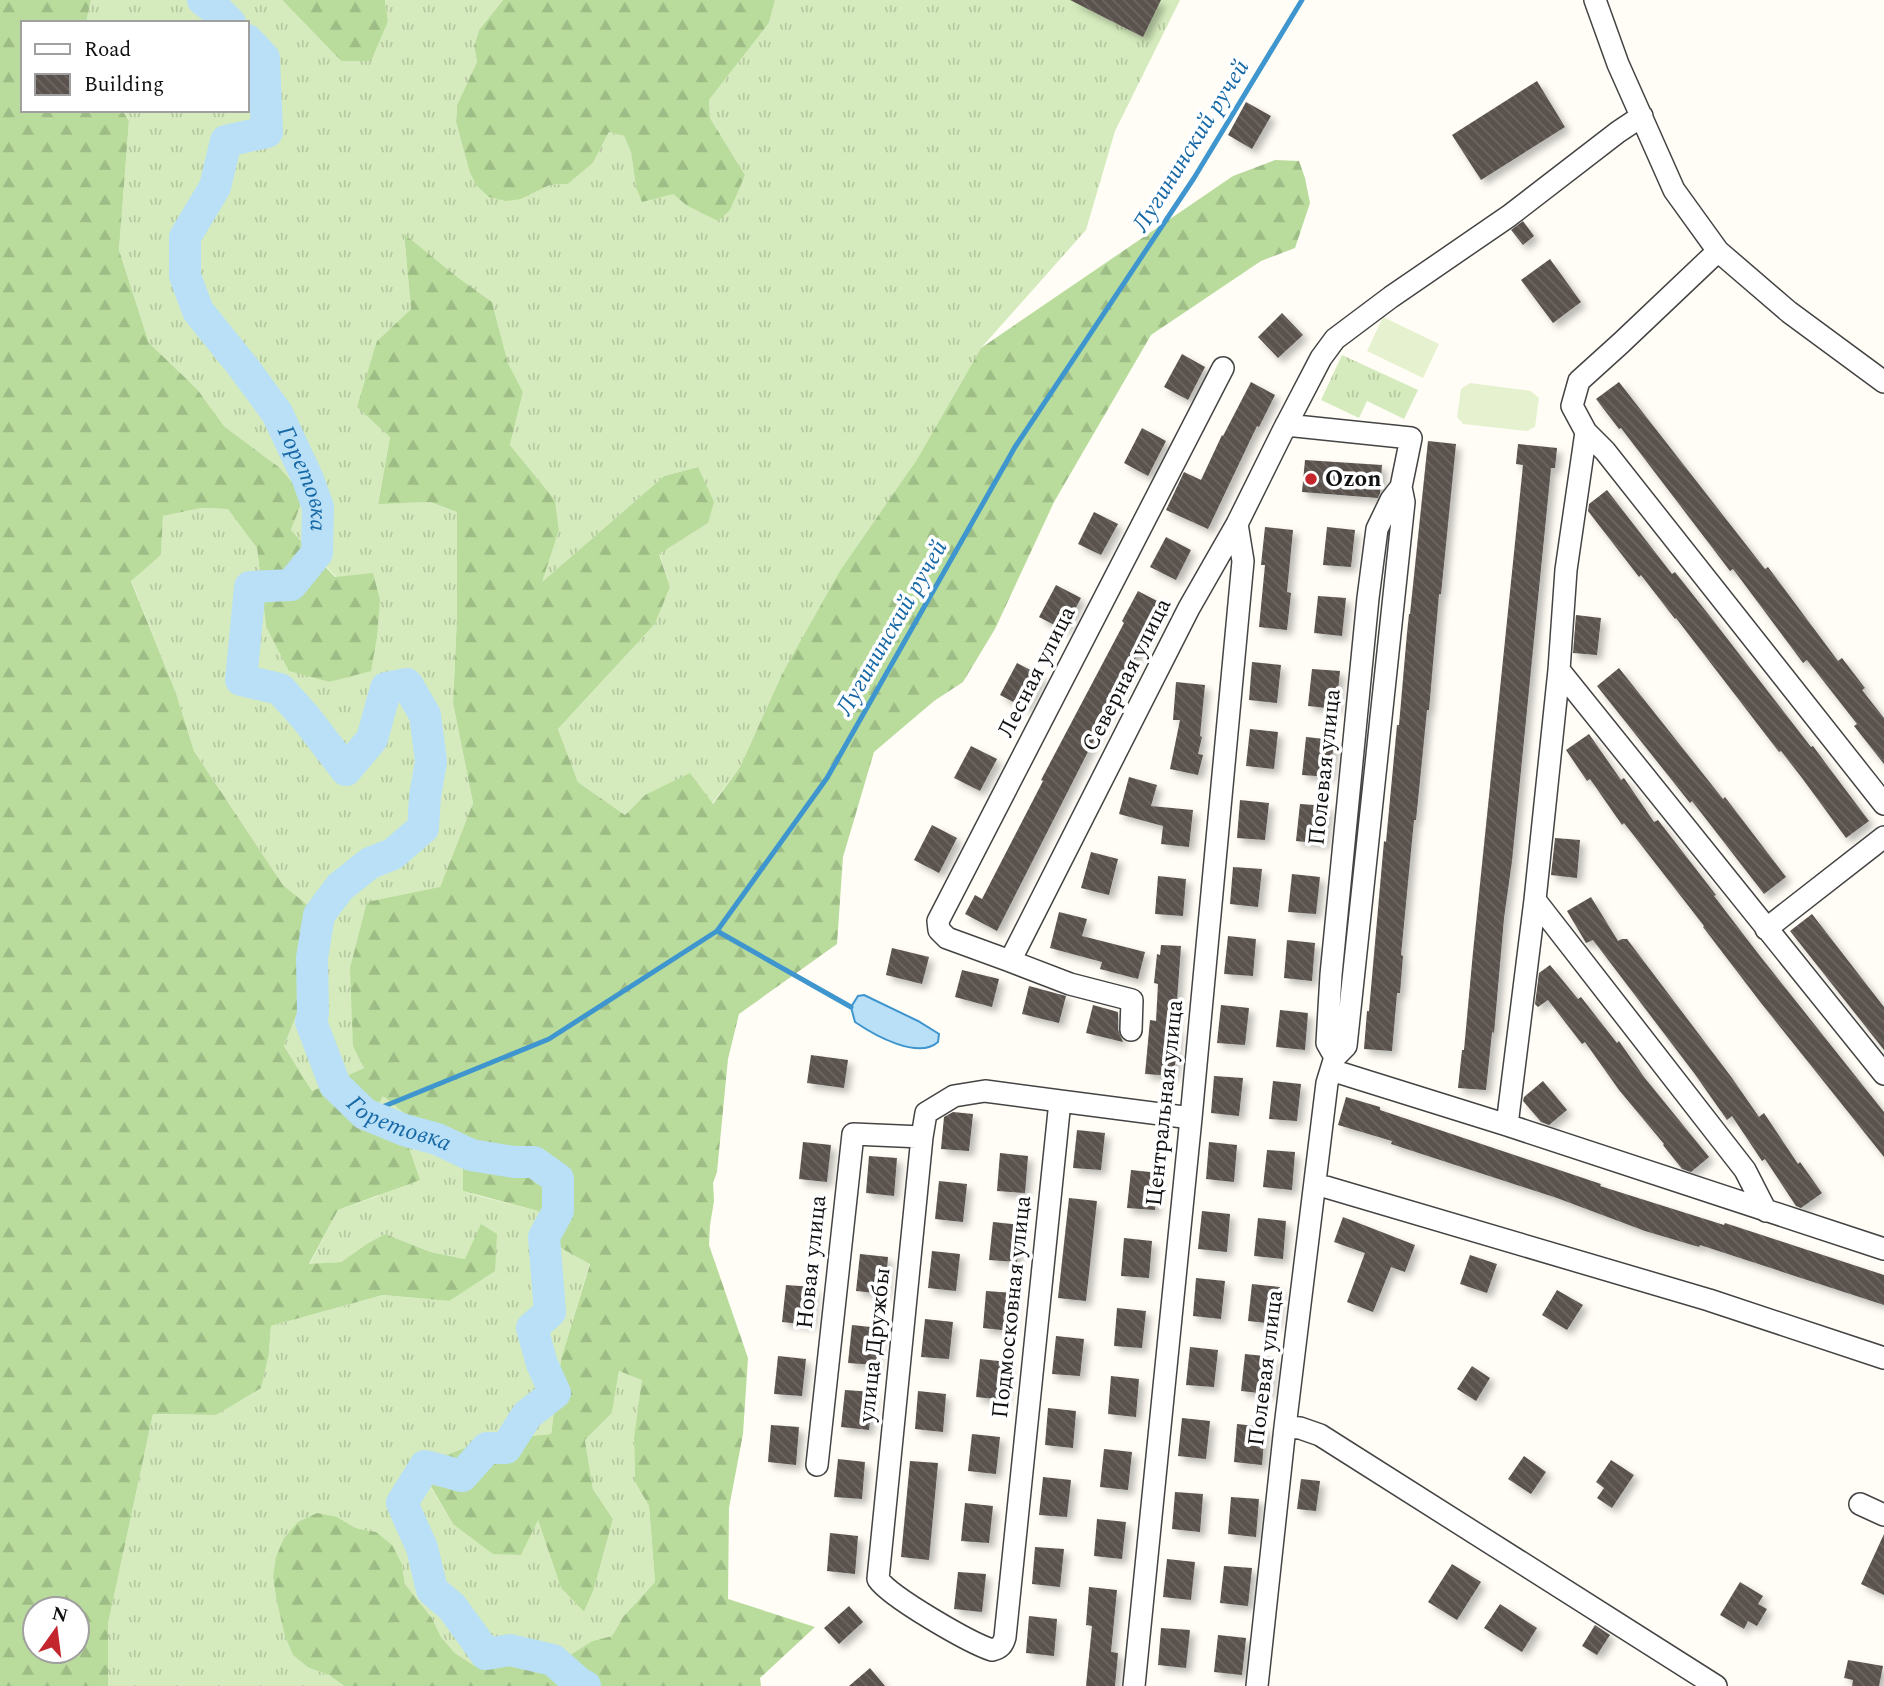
<svg xmlns="http://www.w3.org/2000/svg" width="1884" height="1686" viewBox="0 0 1884 1686" font-family="Spectral,serif">
<defs>
<pattern id="grass-tufts" width="24" height="20" patternUnits="userSpaceOnUse" patternTransform="scale(1.75)"><rect width="24" height="20" fill="#d5ebbd"/><path d="M3 7l-1-3M5 7V3M7 7l1-3M15 17l-1-3M17 17v-4M19 17l1-3" fill="none" stroke="#b6c8a1"/></pattern>
<pattern id="forest-firs" width="22" height="20" patternUnits="userSpaceOnUse" patternTransform="scale(1.75)"><rect width="22" height="20" fill="#b9dc9c"/><path d="M5 1l3.5 6h-7zM16 11l3.5 6h-7z" fill="#9ebc85"/></pattern>
<pattern id="building-back-hatch" width="6" height="6" patternUnits="userSpaceOnUse" patternTransform="scale(1.75)"><rect width="6" height="6" fill="#5a524d"/><path d="M-1 5l2 2M0 0l6 6M5-1l2 2" fill="none" stroke="#6d6662"/></pattern>
<filter id="shadow"><feDropShadow dx="5" dy="5" stdDeviation="3.5" flood-color="#0004"/></filter>
</defs>
<rect width="100%" height="100%" fill="#fffdf5"/>
<!-- grass -->
<path fill="url(#grass-tufts)" d="M91,0H282L341,61L388,21L385,0H503L479,30L474,46L477,62L457,105L456,122L469,170L521,199L550,185L568,184L593,163L609,132L624,136L631,151L636,187L673,194L686,205L745,175L710,118L709,100L769,23L775,0H1180L1115,131L1086,230L981,348L916,461L782,674L740,767L712,804L645,795L625,815L578,782L558,729L655,624L670,587L659,553L708,523L698,467L664,476L541,583L559,530L555,500L510,445L523,392L508,363L492,302L456,276L404,235L411,309L377,341L390,437L378,503L430,502L457,512V615L453,703L473,803L440,887L364,1068L312,1091L284,1046L300,1006L310,907L283,885L194,751L176,693L131,580L161,555L163,516L202,508L229,509L257,548L266,627L289,670L329,682L345,677L336,577L291,530L304,496L280,468L224,426L197,389L149,343L119,250L129,121L122,110H247V23H86Z
M1342,355L1418,390L1404,419L1367,401L1359,418L1321,400Z
M383,1096L406,1115L463,1148V1191L483,1197L538,1211L561,1248L590,1263L561,1359L551,1434L485,1440L446,1455L430,1486L453,1524L538,1519L561,1588L584,1612L594,1589L613,1519L593,1489L585,1440L612,1413L619,1371L643,1380L634,1437L635,1482L649,1506L655,1582L623,1617L612,1636L592,1641L559,1662L517,1661L496,1667L475,1666L455,1653L441,1637L432,1618L405,1584L402,1564L376,1532L356,1528L337,1517L273,1577L276,1598L281,1617L309,1668L329,1675L344,1686H108V1624L153,1414L216,1415L269,1353L271,1326L383,1295L449,1301L465,1259L431,1252L385,1234L368,1243L341,1262L309,1265L338,1210L378,1196L409,1148L366,1129Z"/>
<!-- forest -->
<path fill="url(#forest-firs)" fill-rule="evenodd" d="M0,0H91L86,23H23V110H122L129,121L119,250L149,343L197,389L224,426L280,468L304,496L291,530L335,577L373,573L380,600L377,637L371,671L329,682L289,671L266,627L257,548L228,509L202,508L163,516L161,555L131,581L176,693L194,751L283,885L310,907L300,1006L284,1046L312,1091L364,1068L353,1046L350,968L367,902L440,887L473,803L453,703L457,615V512L430,502L378,504L390,437L357,407L377,341L411,309L404,234L456,276L492,302L508,363L523,392L510,445L555,500L559,530L542,582L664,476L698,467L714,502L708,523L659,554L670,587L655,624L558,729L578,782L625,815L645,795L690,773L713,804L740,767L782,674L840,571L916,461L981,348L1233,176L1275,160L1299,161L1305,178L1310,203L1295,248L1261,261L1151,335L1054,502L995,629L963,682L934,701L874,752L843,857L837,944L739,1014L728,1059L717,1172L713,1183L714,1201L710,1225L709,1245L748,1358L743,1434L729,1508L728,1599L815,1627L760,1678L761,1686H344L329,1675L309,1668L293,1655L285,1636L276,1598L273,1577L276,1557L284,1538L298,1522L317,1513L337,1517L356,1528L376,1532L392,1545L402,1564L405,1584L432,1618L441,1637L455,1653L475,1666L496,1667L517,1661L559,1662L592,1641L612,1636L623,1617L655,1582L649,1506L635,1482L634,1437L642,1380L619,1371L612,1413L585,1440L593,1489L613,1519L594,1589L584,1612L561,1588L538,1520L521,1555L493,1554L453,1524L430,1485L446,1455L485,1440L551,1434L561,1359L590,1264L561,1248L538,1211L463,1191V1148L406,1115L383,1096L366,1129L409,1148L420,1180L338,1210L309,1264L341,1262L368,1243L385,1234L431,1252L465,1259L481,1224L497,1234L495,1271L449,1301L383,1295L271,1326L269,1353L261,1388L216,1415L153,1414L108,1624V1686H0ZM77,1609V1651H35V1609Z
M282,0H385L388,21L371,61H341Z
M503,0H775L769,23L709,100L710,118L745,175L730,210L718,221L686,205L673,194L642,202L636,187L631,152L624,136L609,132L593,163L568,184L550,185L521,199L506,201L489,197L476,185L469,170L456,122L457,105L477,62L474,46L479,30Z"/>
<!-- pitch -->
<path fill="#e6f2cf" d="M1383,317L1439,344L1423,378L1367,351Z
M1470,383L1531,391L1539,398L1535,427L1527,431L1463,424L1457,417L1461,389Z"/>
<!-- water -->
<path fill="#b9e0f7" stroke="#3f96cf" stroke-width="2" d="M864,995L918,1021L939,1034L938,1042C918,1060 874,1035 855,1022L851,1007L858,996Z"/>
<g fill="none" stroke-linecap="round" stroke-linejoin="round">
<!-- stream -->
<path stroke="#3f96cf" stroke-width="5" d="M717,931L851,1007
M365,1114L549,1039L717,931L827,778L1015,447L1194,178L1302,0"/>
<!-- river -->
<g stroke="#b9e0f7" stroke-width="32">
<path d="M203,0L219,12L230,23"/>
<path id="s1" d="M247,40L264,58L267,132L226,141L215,187L185,237V276L198,311L244,368L277,413L307,477L318,507L317,553L291,585L250,587L241,680L280,689L306,718L346,770L372,739L386,688L407,684L425,715L431,761L425,797L423,828L393,854L370,863L340,887L319,915L312,958L313,1013L311,1022L335,1085L365,1114L404,1130L437,1139L471,1155L514,1162H534L558,1179V1211L544,1237L550,1312L532,1328L542,1364L555,1393L527,1415L506,1448H487L462,1476L425,1466L402,1503L422,1548L432,1590L452,1607L486,1654L510,1650L553,1660L579,1683L585,1686"/>
</g>
</g>
<!-- building -->
<path fill="url(#building-back-hatch)" filter="url(#shadow)" d="M1070,0H1161L1143,37Z
M1537,81L1565,127L1481,180L1452,135Z
M1246,102L1271,116L1252,149L1228,135Z
M1523,221L1534,236L1523,245L1511,230Z
M1550,259L1581,302L1553,323L1521,280Z
M1282,313L1303,335L1278,358L1258,337Z
M1182,354L1205,367L1188,400L1164,387Z
M1251,382L1275,395L1259,427L1257,426L1208,529L1166,510L1184,472L1201,480L1222,435L1223,436Z
M1619,382L1765,569L1768,567L1838,661L1842,658L1865,688L1862,690L1884,718V764L1854,726L1857,724L1807,660L1803,663L1733,569L1730,571L1621,428L1619,429L1596,399Z
M1142,428L1166,441L1148,476L1124,463Z
M1428,441L1456,444L1441,594H1439L1429,710H1427L1416,820H1414L1401,955L1403,956L1400,993H1397L1392,1051L1364,1049L1367,1011H1369L1384,841L1386,842L1397,725H1399L1407,633L1409,614H1410Z
M1518,444L1557,448L1555,468H1551L1512,861L1504,918L1494,1033L1492,1032L1486,1090L1458,1088L1462,1050H1464L1473,952L1523,465L1516,464Z
M1305,460L1382,465L1380,493L1378,498L1302,492Z
M1607,490L1672,574L1675,572L1709,615L1811,747L1813,746L1824,761L1869,821L1846,838L1802,778L1781,751L1779,752L1676,618L1675,619L1641,575L1639,577L1588,511L1589,504Z
M1094,512L1118,524L1101,555L1078,544Z
M1265,527L1293,530L1287,592L1291,593L1287,630L1259,627L1265,565H1261Z
M1327,527L1355,530L1351,567L1323,565Z
M1166,537L1191,550L1176,580L1150,567Z
M1056,585L1081,598L1064,630L1039,617Z
M1138,591L1163,604L997,931L965,914L975,895L982,899L1043,781L1041,780L1124,623L1122,621Z
M1318,596L1346,598L1342,636L1314,633Z
M1576,615L1601,618L1597,655L1573,653Z
M1252,662L1281,665L1277,703L1249,700Z
M1017,663L1042,676L1025,708L1000,695Z
M1619,668L1723,799L1725,797L1786,877L1764,894L1692,801L1690,803L1597,686Z
M1312,669L1340,671L1336,709L1308,706Z
M1176,682L1205,685L1200,736L1202,737L1198,754L1203,755L1198,775L1170,769L1180,720H1173Z
M1250,729L1278,732L1274,769L1246,766Z
M1589,734L1621,780L1624,778L1654,822L1658,820L1716,895L1714,896L1760,956L1884,1112V1157L1761,1003L1703,927L1704,926L1624,823L1622,825L1590,779L1587,781L1566,750Z
M1306,737L1334,740L1330,777L1302,775Z
M971,746L997,759L980,791L954,778Z
M1129,777L1157,785L1151,806L1193,810L1189,847L1161,844L1163,826L1119,814Z
M1240,800L1269,803L1265,840L1237,838Z
M1300,804L1328,806L1324,844L1296,841Z
M932,825L957,838L939,873L914,860Z
M1555,838L1580,840L1577,878L1551,875Z
M1091,852L1118,859L1109,895L1081,888Z
M1233,867L1262,869L1258,907L1230,904Z
M1292,874L1320,877L1316,914L1288,912Z
M1158,876L1186,879L1183,916L1155,914Z
M1591,897L1618,941L1622,939H1627L1732,1078L1759,1117L1764,1113L1798,1164L1800,1162L1822,1193L1801,1208L1796,1206L1765,1159L1762,1161L1732,1116L1727,1120L1694,1073L1593,940L1586,943L1567,911Z
M1059,912L1087,919L1082,936L1145,952L1138,979L1100,969L1102,962L1050,948Z
M1812,914L1884,1007V1050L1790,931Z
M1228,936L1256,939L1253,976L1224,974Z
M1287,940L1315,943L1312,981L1284,978Z
M1161,945L1181,946L1175,1028L1178,1029L1174,1076L1145,1074L1150,1020L1156,1021L1158,984L1154,983L1157,954L1160,955Z
M892,948L929,957L922,984L886,975Z
M1550,965L1578,999L1581,997L1617,1043L1619,1041L1644,1077L1709,1157L1691,1172L1682,1169L1663,1145L1664,1144L1619,1090L1585,1042L1582,1044L1548,1000L1538,1007L1535,1004L1539,973Z
M962,970L999,979L992,1007L955,997Z
M1029,986L1066,996L1059,1023L1022,1014Z
M1093,1005L1118,1012V1030L1123,1042L1086,1033Z
M1221,1005L1249,1008L1245,1045L1217,1043Z
M1280,1010L1308,1013L1305,1050L1276,1047Z
M811,1055L848,1060L844,1088L807,1083Z
M1214,1076L1243,1078L1239,1116L1211,1113Z
M1273,1081L1301,1084L1297,1121L1269,1119Z
M1543,1081L1567,1110L1549,1125L1541,1122L1523,1101L1524,1097Z
M1346,1097L1380,1107V1110L1601,1184L1600,1186L1724,1225L1725,1223L1884,1275V1305L1700,1245L1699,1247L1645,1231L1557,1198L1391,1144L1392,1141L1338,1125Z
M953,1112L973,1114L969,1151L941,1149L944,1117Z
M1077,1130L1105,1133L1101,1170L1073,1168Z
M803,1142L831,1145L827,1182L799,1179Z
M1209,1142L1237,1145L1234,1182L1206,1179Z
M1267,1150L1295,1152L1292,1190L1263,1187Z
M1000,1153L1028,1156L1025,1193L997,1191Z
M869,1156L897,1158L894,1196L866,1193Z
M1131,1170L1159,1173L1155,1210L1127,1208Z
M939,1181L967,1184L963,1222L935,1219Z
M1069,1198L1097,1201L1086,1301L1058,1298Z
M1202,1211L1230,1214L1227,1252L1198,1249Z
M1343,1217L1415,1245L1405,1272L1391,1267L1373,1312L1347,1302L1365,1253L1334,1242Z
M1258,1218L1286,1221L1283,1259L1254,1256Z
M993,1222L1021,1225L1017,1262L989,1260Z
M1124,1238L1152,1241L1149,1278L1121,1276Z
M932,1251L960,1254L956,1291L928,1288Z
M860,1254L888,1257L885,1294L856,1291Z
M1470,1255L1497,1264L1487,1293L1460,1284Z
M1196,1278L1225,1281L1221,1319L1193,1316Z
M1252,1284L1280,1287L1276,1324L1248,1321Z
M786,1285L814,1287L811,1325L782,1322Z
M1557,1290L1583,1305L1567,1330L1542,1315Z
M986,1291L1014,1293L1011,1331L983,1328Z
M1117,1308L1146,1311L1142,1348L1114,1346Z
M925,1319L953,1322L949,1359L921,1357Z
M852,1325L880,1328L876,1365L848,1363Z
M1056,1336L1084,1339L1080,1376L1052,1374Z
M1190,1347L1218,1350L1214,1387L1186,1385Z
M1245,1354L1273,1357L1269,1394L1241,1391Z
M778,1356L806,1359L802,1396L774,1394Z
M980,1359L1008,1362L1005,1400L976,1397Z
M1472,1366L1490,1378L1476,1401L1457,1389Z
M1111,1376L1139,1379L1136,1417L1108,1414Z
M845,1390L873,1392L869,1430L841,1427Z
M918,1391L946,1394L943,1432L915,1429Z
M1048,1408L1076,1411L1073,1448L1045,1445Z
M1182,1418L1210,1421L1206,1459L1178,1456Z
M1237,1424L1265,1427L1262,1465L1234,1462Z
M771,1425L799,1427L796,1465L768,1462Z
M972,1434L1000,1437L996,1474L968,1471Z
M1104,1449L1132,1452L1128,1490L1100,1487Z
M1524,1456L1546,1472L1531,1494L1508,1479Z
M838,1459L865,1462L862,1499L834,1497Z
M1611,1460L1634,1475L1612,1508L1597,1498L1604,1488L1596,1482Z
M910,1461L938,1463L929,1560L901,1557Z
M1043,1477L1071,1480L1067,1517L1039,1515Z
M1301,1479L1320,1481L1316,1511L1297,1509Z
M1175,1492L1203,1494L1200,1532L1172,1529Z
M1231,1497L1259,1499L1256,1537L1228,1534Z
M965,1503L993,1506L989,1543L961,1541Z
M1097,1519L1126,1522L1122,1559L1094,1556Z
M830,1533L858,1536L855,1574L827,1571Z
M1884,1534V1595L1861,1584Z
M1035,1547L1064,1549L1060,1587L1032,1584Z
M1167,1559L1195,1562L1191,1600L1163,1597Z
M1452,1564L1481,1582L1457,1620L1428,1602Z
M1224,1566L1252,1568L1248,1606L1220,1603Z
M958,1572L986,1574L982,1612L954,1609Z
M1740,1582L1763,1596L1758,1604L1767,1609L1757,1626L1748,1621L1744,1629L1720,1615Z
M1089,1587L1117,1590L1111,1652L1118,1653L1115,1686H1086L1092,1626L1086,1625Z
M1500,1604L1537,1628L1522,1652L1484,1628Z
M849,1606L863,1622L839,1644L824,1628Z
M1029,1616L1057,1619L1054,1656L1026,1653Z
M1595,1625L1610,1635L1597,1655L1582,1646Z
M1161,1628L1190,1630L1186,1668L1158,1665Z
M1218,1635L1246,1638L1242,1675L1214,1672Z
M1848,1660L1883,1666L1879,1686H1852L1853,1680L1844,1678Z
M870,1668L885,1686H849Z"/>
<g fill="none" stroke-linecap="round" stroke-linejoin="round">
<defs>
<path id="street" d="M1595,0L1618,64L1674,190L1718,251L1789,312L1884,382
M1586,432L1605,451L1884,804
M1559,670L1884,1074
M1535,900L1745,1170L1766,1211
M1766,929L1884,837
M1010,961L947,938L939,930L938,921L1223,368
M1131,1030L1132,1000L1070,984L1010,961L1189,608L1237,524L1283,431L1321,358L1335,339L1391,297L1509,216L1618,132L1642,116
M1335,1057L1327,1043L1331,975L1368,598L1377,529L1391,500L1401,487
M1331,1070L1507,1125L1884,1249
M1060,1101L985,1091L954,1096L926,1113L922,1137L878,1579C890,1597 970,1643 992,1650C1000,1648 1003,1645 1005,1637L1060,1101L1191,1118
M1507,1125L1535,900L1559,670L1566,570L1586,432L1572,406L1579,381L1621,343L1718,251
M1326,1187L1709,1300L1884,1358
M1285,1427L1300,1428L1320,1435L1716,1686
M817,1465L853,1134L922,1137
M1860,1504L1884,1515
M1134,1686L1191,1118L1243,561L1237,524
M1257,1686L1285,1427L1327,1083L1335,1057L1346,1046L1404,502L1401,487L1411,438L1286,425"/>
</defs>
<!-- street casing -->
<use href="#street" stroke="#444" stroke-width="24"/>
<!-- street -->
<use href="#street" stroke="#fff" stroke-width="21"/>
</g>
<!-- markers -->
<circle fill="#c4262e" stroke="#fff" stroke-width="2.5" cx="1311" cy="479" r="7"/>
<g text-anchor="middle" dominant-baseline="central" stroke-width="7" stroke-linejoin="round" paint-order="stroke">
<!-- poi labels -->
<g font-size="23" font-weight="bold" fill="#111" stroke="#fff" text-anchor="start">
<text x="1325" y="479">Ozon</text>
</g>
<!-- street labels -->
<g font-size="23" fill="#111" stroke="#fff">
<text transform="translate(1037 672) rotate(-63)">Лесная улица</text>
<text transform="translate(1127 675) rotate(-63)">Северная улица</text>
<text transform="translate(1325 767) rotate(-84)">Полевая улица</text>
<text transform="translate(1165 1103) rotate(-84)">Центральная улица</text>
<text transform="translate(812 1262) rotate(-84)">Новая улица</text>
<text transform="translate(1012 1307) rotate(-84)">Подмосковная улица</text>
<text transform="translate(875 1345) rotate(-84)">улица Дружбы</text>
<text transform="translate(1266 1368) rotate(-83)">Полевая улица</text>
</g>
<!-- water labels -->
<g font-size="24" font-style="italic" fill="#1768a6" stroke="#fff">
<text transform="translate(1191 146) rotate(-58)">Лугининский ручей</text>
<text stroke="none"><textPath href="#s1" startOffset="523">Горетовка</textPath></text>
<text transform="translate(892 628) rotate(-60)">Лугининский ручей</text>
<text stroke="none"><textPath href="#s1" startOffset="1575">Горетовка</textPath></text>
</g>
</g>
<!-- legend -->
<rect x="21" y="21" width="228" height="91" fill="#ffffff" stroke="#a0a0a0" stroke-width="2"/>
<rect x="35" y="44" width="35" height="10" fill="#ffffff" stroke="#a0a0a0" stroke-width="2"/>
<text x="84" y="56" font-size="21" fill="#111111">Road</text>
<rect x="35" y="74" width="35" height="21" fill="url(#building-back-hatch)" stroke="#a0a0a0" stroke-width="2"/>
<text x="84" y="91" font-size="21" fill="#111111">Building</text>
<!-- north arrow -->
<g transform="translate(56 1630) rotate(14)"><circle r="33" fill="#ffffff" stroke="#a0a0a0" stroke-width="2"/>
<path d="M0-5L12 26L0 18L-12 26Z" fill="#c4262e"/>
<text y="-10" font-size="19" font-weight="bold" text-anchor="middle" fill="#111111">N</text>
</g>
</svg>
